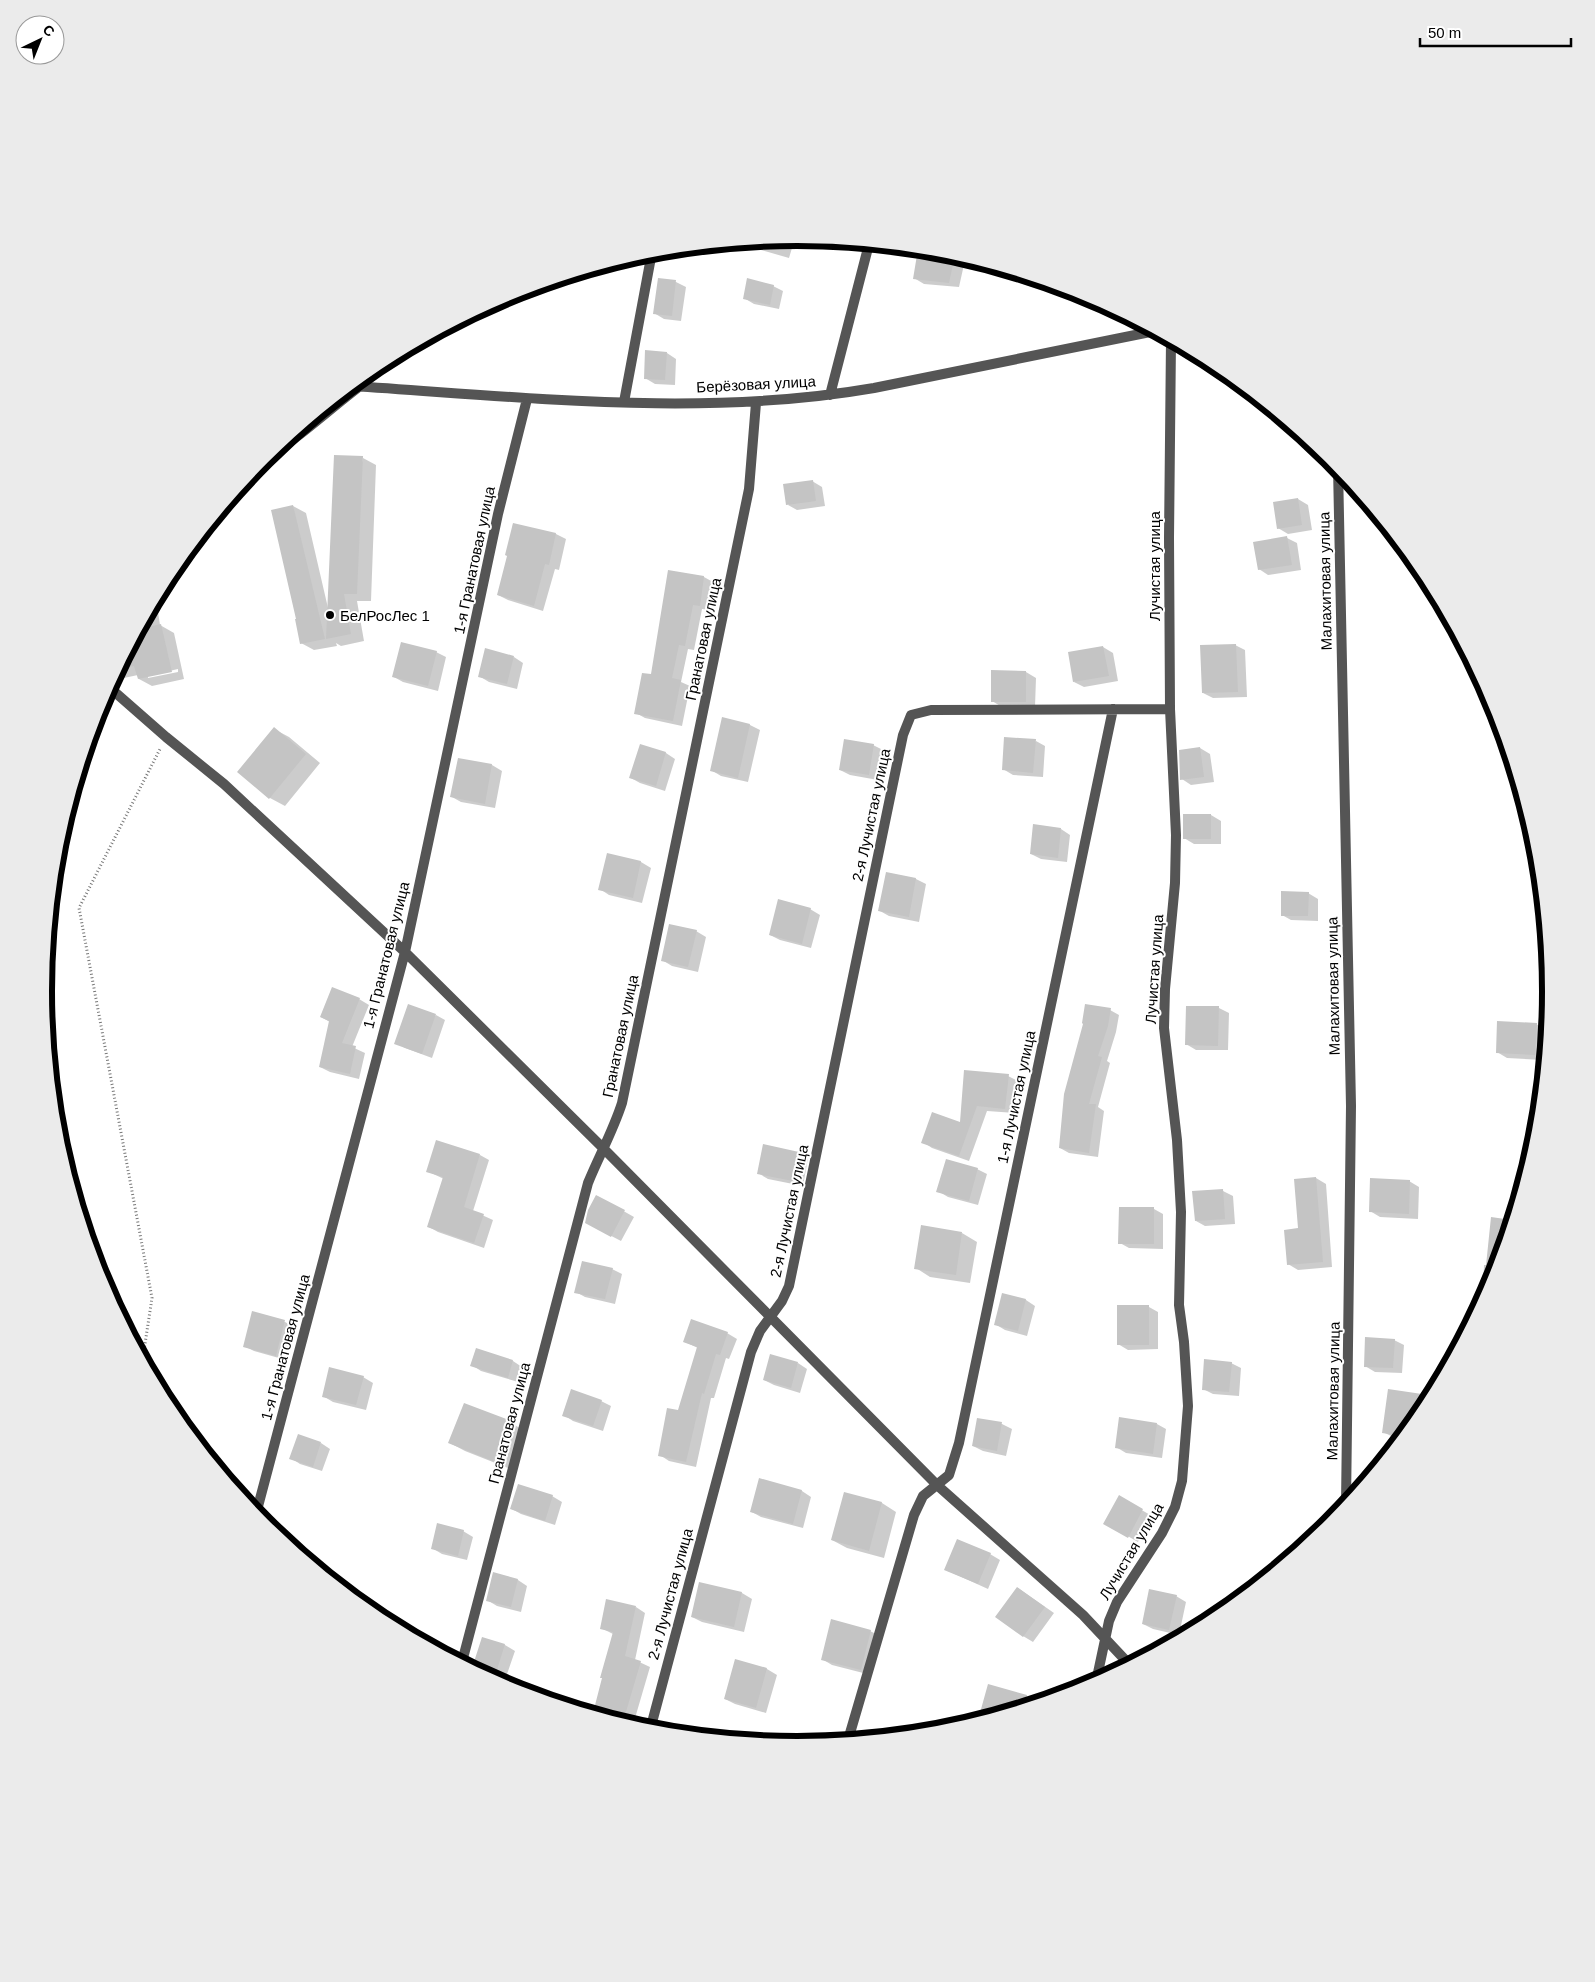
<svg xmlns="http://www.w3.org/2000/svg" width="1595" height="1982" viewBox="0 0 1595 1982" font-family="Arial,sans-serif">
<rect width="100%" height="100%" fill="#fff"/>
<!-- shadow -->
<path fill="#0003" fill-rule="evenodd" d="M795,238L789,258L761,250L751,244L752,242Z
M920,250L952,254L965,260L959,287L924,284L914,278Z
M659,279L676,282L686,287L681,321L664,319L654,313Z
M773,286L783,291L779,309L754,304L744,298Z
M667,353L676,359L675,385L655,384L645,378Z
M363,458L376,465L371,601H357L364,641L341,646L336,643L337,646L314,650L301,643L293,506L306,513L328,608Z
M812,481L822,487L825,506L797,510L788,505Z
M1298,499L1308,505L1312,530L1288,534L1278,528Z
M513,524L556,534L566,539L559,570L555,569L543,611L508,600L498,595L509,556Z
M1287,538L1297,543L1301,570L1268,575L1259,569Z
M669,571L704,577L713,582L709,610L702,609L694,650L688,649L681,682L690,686L682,726L645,718L636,713L652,676Z
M156,599L160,625L174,633L184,679L152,686L139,679L138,675L119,679L115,677ZM178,669V672L148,678V676Z
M1235,645L1245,650L1247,697L1213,698L1203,693Z
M1103,647L1113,653L1118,681L1084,687L1074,682Z
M436,652L446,657L438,691L403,682L394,677Z
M514,657L523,663L517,689L489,682L479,676Z
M993,672H1026L1036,678L1035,707H1002L992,701Z
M723,718L750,725L760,730L748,782L721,776L711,770Z
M274,729L289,737L320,763L285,806L270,798Z
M1036,741L1045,746L1043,777L1013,775L1003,769Z
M641,745L666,753L675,759L665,791L640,783L631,778Z
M873,745L883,750L878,780L850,775L840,770Z
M1200,748L1210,754L1214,782L1191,785L1182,779Z
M459,759L492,765L502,771L495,808L461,802L452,797Z
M1211,815L1221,821V844H1194L1184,838Z
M1061,829L1070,835L1067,862L1041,859L1031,854Z
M608,854L641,862L651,868L642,903L609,895L600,889Z
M887,873L916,879L926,884L919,922L889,916L880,911Z
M1308,893L1318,899V921L1291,920L1282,915Z
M810,909L820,915L811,948L780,940L770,935Z
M696,931L706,937L698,972L672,966L662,960Z
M359,999L369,1005L352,1047L365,1053L359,1079L330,1072L320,1067L330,1022L321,1017Z
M1219,1008L1229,1013L1228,1050H1196L1186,1044Z
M1110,1010L1119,1015L1116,1032L1107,1061L1110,1063L1098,1107L1104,1111L1098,1157L1069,1153L1060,1148Z
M436,1015L445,1020L432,1058L405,1048L396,1043Z
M1536,1024L1546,1030L1544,1060L1507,1058L1497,1052Z
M966,1071L1008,1076L1018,1081L1015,1113L987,1111L969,1161L932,1148L923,1142L961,1123Z
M799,1153L808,1158L803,1186L768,1179L758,1173Z
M480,1155L489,1160L473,1211L493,1220L484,1248L438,1232L429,1227L444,1179L427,1171Z
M977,1169L987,1174L978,1205L948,1197L938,1191Z
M1316,1178L1326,1184L1332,1267L1298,1270L1288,1264Z
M1409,1181L1419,1187L1418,1219L1380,1217L1370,1211Z
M1223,1191L1233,1196L1235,1224L1205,1226L1196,1221Z
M597,1196L634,1217L621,1241L596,1228Z
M1154,1209L1163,1214V1249L1129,1248L1120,1243Z
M1512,1221L1494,1280L1485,1295L1483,1294L1484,1265H1487Z
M962,1233L977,1242L970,1283L930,1277L916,1268Z
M612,1269L622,1274L615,1304L585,1297L576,1292Z
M1003,1294L1026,1300L1035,1306L1027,1336L1005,1330L995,1324Z
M1149,1307L1158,1312V1349L1128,1350L1118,1344Z
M253,1313L285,1322L294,1327L286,1360L254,1351L244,1346Z
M727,1333L737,1339L729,1359L726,1358L714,1398H711L696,1467L669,1461L660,1455L679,1412L698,1348L685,1342Z
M1394,1340L1404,1345L1402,1373L1375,1372L1365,1366Z
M477,1350L513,1361L522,1367L518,1382L481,1371L472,1365Z
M798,1363L807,1369L800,1393L774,1385L764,1380Z
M1231,1363L1241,1368L1239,1396L1213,1394L1203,1389Z
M363,1377L373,1383L366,1410L333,1402L323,1396Z
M1422,1395L1430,1399L1424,1410L1401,1439L1393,1437L1383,1432Z
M601,1401L611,1406L603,1431L573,1421L564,1415Z
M978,1419L1002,1424L1012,1429L1006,1456L983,1451L973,1446Z
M508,1421L523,1430L508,1468L465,1451L450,1443Z
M1157,1424L1166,1429L1162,1458L1126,1453L1116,1447Z
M321,1443L330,1449L322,1471L300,1464L291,1458Z
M760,1480L802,1491L811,1497L803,1528L761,1517L752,1512Z
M845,1493L882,1503L896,1512L884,1558L847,1548L832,1540Z
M552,1496L562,1502L555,1525L521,1514L512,1509Z
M1119,1497L1152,1516L1138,1542L1105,1523Z
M463,1531L473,1537L467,1560L442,1554L432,1548Z
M290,1545L304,1551L303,1556Z
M990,1554L1000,1560L988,1589L946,1570Z
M494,1574L518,1580L527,1586L521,1612L497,1606L487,1600Z
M700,1584L742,1593L752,1599L744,1632L702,1622L692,1617Z
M1018,1588L1054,1613L1033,1642L1023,1636Z
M1176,1596L1186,1602L1179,1635L1153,1629L1143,1624Z
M636,1607L645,1613L635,1660L650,1667L633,1725L595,1713L613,1634L601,1628Z
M870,1631L880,1636L871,1675L832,1665L822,1659Z
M483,1638L505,1645L515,1651L506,1677L484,1670L474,1665Z
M736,1660L767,1669L777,1675L766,1713L735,1704L725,1699Z
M1026,1696L1036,1703L985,1718L980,1716Z"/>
<!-- building -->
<path fill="#c4c4c4" d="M918,249L945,252L955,255L949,283L913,279Z
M658,278L676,280L672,316L653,314Z
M747,278L774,285L770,305L743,299Z
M645,350L667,352L665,380L644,379Z
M334,455L363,456L357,594H344L351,634L326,639Z
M813,480L816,501L786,505L783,484Z
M1298,498L1302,525L1277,529L1273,502Z
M293,505L325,639L300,644L295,619H296L271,510Z
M513,523L556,533L549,565L545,564L534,606L497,595L507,556L505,555Z
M1287,536L1292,565L1258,570L1253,542Z
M668,570L704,576L700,606L693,605L685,646L679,645L672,678L681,680L673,721L634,714L642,673L651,674Z
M161,624L172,672L138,679L134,666L119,669L140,629Z
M401,642L437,651L428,686L392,677Z
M1236,644L1238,692L1202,693L1200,645Z
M1103,646L1109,676L1073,682L1068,652Z
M485,648L514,656L507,684L478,677Z
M991,670L1026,671V702H991Z
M722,717L750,724L738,778L710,771Z
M274,727L306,754L269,799L237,772Z
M1004,737L1036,739L1033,773L1002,770Z
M844,739L874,744L869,775L839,770Z
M640,744L666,752L656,786L629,778Z
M1200,747L1204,777L1180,780L1179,750Z
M458,758L492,764L485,804L450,797Z
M1183,814H1211V839H1183Z
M1033,824L1061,828L1058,858L1030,854Z
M607,853L641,861L633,898L598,890Z
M886,872L916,878L909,917L878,911Z
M1281,891L1309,892L1308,916H1281Z
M778,899L811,908L802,944L769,935Z
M669,924L697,930L688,967L661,961Z
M332,987L360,998L342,1043L356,1046L350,1074L319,1067L329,1021L320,1017Z
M408,1004L436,1014L422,1054L394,1044Z
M1085,1004L1111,1008L1108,1026L1098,1056L1102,1057L1089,1104H1096L1089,1153L1059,1148L1064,1094L1083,1024L1082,1023Z
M1186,1006H1219L1218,1046L1185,1045Z
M1497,1021L1537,1023L1535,1055L1496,1053Z
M964,1070L1009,1074L1005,1109L977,1106L959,1156L921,1143L932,1112L960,1122Z
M436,1140L480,1154L464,1207L484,1214L474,1243L427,1227L443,1177L426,1172Z
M763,1144L799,1152L793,1181L757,1174Z
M946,1159L978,1168L969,1201L936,1192Z
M1316,1177L1323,1262L1287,1265L1284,1230L1298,1228L1294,1179Z
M1370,1178L1410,1180L1409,1214L1369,1212Z
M1223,1189L1225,1219L1195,1221L1192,1191Z
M596,1195L625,1210L611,1237L585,1223L588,1210Z
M1119,1207H1154V1244H1118Z
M1491,1217L1512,1220L1490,1286L1484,1285Z
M921,1225L962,1232L956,1275L914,1269Z
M582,1261L613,1268L605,1299L574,1293Z
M1002,1293L1026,1299L1018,1331L994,1325Z
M1117,1305H1149V1345H1117Z
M252,1311L285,1320L276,1356L243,1347Z
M691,1319L728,1332L720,1355L716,1354L704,1394L702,1393L686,1462L658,1456L667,1408L678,1410L697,1347L683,1342Z
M1365,1337L1395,1339L1393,1368L1364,1367Z
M476,1348L513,1360L508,1378L470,1366Z
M770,1354L798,1362L791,1388L763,1380Z
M1204,1359L1232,1362L1229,1392L1202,1390Z
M329,1367L364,1376L356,1405L322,1397Z
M571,1389L602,1400L593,1426L562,1416Z
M1388,1389L1422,1394L1419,1416L1403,1436L1382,1433Z
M464,1403L509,1420L493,1461L448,1443Z
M1119,1417L1157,1423L1153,1454L1115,1448Z
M977,1418L1002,1422L997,1451L972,1446Z
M298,1434L321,1442L313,1467L289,1459Z
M759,1478L802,1490L793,1524L750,1512Z
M518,1484L553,1495L545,1521L510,1509Z
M844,1492L882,1502L869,1551L831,1540Z
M1119,1495L1143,1509L1128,1538L1103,1524Z
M437,1523L464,1530L458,1556L431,1549Z
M957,1539L991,1553L978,1584L944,1570Z
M493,1572L518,1579L511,1607L486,1601Z
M699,1582L742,1592L734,1627L691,1617Z
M1017,1587L1045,1607L1023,1637L995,1617Z
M1149,1589L1177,1595L1169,1630L1142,1624Z
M606,1599L636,1606L625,1656L641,1661L623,1722L593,1713L602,1678H600L613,1632L600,1629Z
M831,1619L871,1630L861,1670L821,1660Z
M482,1637L505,1644L496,1673L473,1665Z
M735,1659L767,1668L756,1708L724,1699Z
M988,1684L1027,1695L1024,1706L978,1720Z"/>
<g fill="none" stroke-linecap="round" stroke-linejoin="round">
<!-- path -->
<path stroke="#777" stroke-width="3" stroke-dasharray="1 2.5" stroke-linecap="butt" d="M143,1357L152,1298L79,908L160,749"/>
<!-- minor -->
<path stroke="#555" stroke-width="10" d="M352,386C526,397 702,418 874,388L1155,331
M830,395L869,244
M624,402L652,252
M259,464C295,441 326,412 360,386
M1338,467L1351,1106L1346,1505
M109,687L166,737L224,784L405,952L603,1148L937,1485L1083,1615L1129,1664
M256,1514L405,952L498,514L527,399
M462,1662L588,1183C599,1156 613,1131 622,1103L749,489L756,403
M1096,1682L1109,1621L1117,1602L1162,1533L1175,1507L1182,1481L1188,1406L1184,1342L1179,1305L1181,1212L1177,1140L1164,1028L1165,989L1175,883L1176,835L1170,709L1169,538L1171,340
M650,1730L751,1352L760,1331L782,1301L789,1286L903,735L911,715L931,710L1170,709
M848,1740L914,1515L923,1496L949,1475L959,1443L1113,709"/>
</g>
<!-- markers -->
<circle fill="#000" stroke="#fff" stroke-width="2" cx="330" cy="615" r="5"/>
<g text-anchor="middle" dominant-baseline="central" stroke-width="4" stroke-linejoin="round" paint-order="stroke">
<!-- street labels -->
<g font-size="15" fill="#000" stroke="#fff">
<text transform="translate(756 384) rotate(-3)">Берёзовая улица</text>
<text transform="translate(474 560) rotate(-78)">1-я Гранатовая улица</text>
<text transform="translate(1154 566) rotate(-90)">Лучистая улица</text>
<text transform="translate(1325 581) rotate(-91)">Малахитовая улица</text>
<text transform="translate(703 639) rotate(-78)">Гранатовая улица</text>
<text transform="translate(871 815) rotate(-78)">2-я Лучистая улица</text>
<text transform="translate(386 955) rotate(-76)">1-я Гранатовая улица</text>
<text transform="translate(1154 969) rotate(-86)">Лучистая улица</text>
<text transform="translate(1333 986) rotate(-91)">Малахитовая улица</text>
<text transform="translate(620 1036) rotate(-78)">Гранатовая улица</text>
<text transform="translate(1016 1097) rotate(-78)">1-я Лучистая улица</text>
<text transform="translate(789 1211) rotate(-78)">2-я Лучистая улица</text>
<text transform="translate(285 1347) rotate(-75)">1-я Гранатовая улица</text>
<text transform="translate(1333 1391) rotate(-89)">Малахитовая улица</text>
<text transform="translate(509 1423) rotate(-75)">Гранатовая улица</text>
<text transform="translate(1131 1551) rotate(-59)">Лучистая улица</text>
<text transform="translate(670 1594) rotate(-75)">2-я Лучистая улица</text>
</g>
<!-- poi labels -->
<g font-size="15" fill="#000" stroke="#fff" text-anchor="start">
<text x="340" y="615">БелРосЛес 1</text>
</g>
</g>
<!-- crop -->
<path d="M0 0H1595V1982H0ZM52 991a745 745 0 1 1 1490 0a745 745 0 1 1-1490 0Z" fill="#ebebeb" fill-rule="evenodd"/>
<path fill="none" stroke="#000" stroke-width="6" d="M52 991a745 745 0 1 1 1490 0a745 745 0 1 1-1490 0Z"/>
<!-- north arrow -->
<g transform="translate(40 40) rotate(43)"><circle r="24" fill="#ffffff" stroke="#999999"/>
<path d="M0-4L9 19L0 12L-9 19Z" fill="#000000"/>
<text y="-8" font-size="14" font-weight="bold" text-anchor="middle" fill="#000000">С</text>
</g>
<!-- scale -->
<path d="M1420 38v8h151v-8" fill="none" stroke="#000000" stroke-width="2.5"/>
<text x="1428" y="38" font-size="15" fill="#000000" stroke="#ffffff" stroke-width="4" paint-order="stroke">50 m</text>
</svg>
